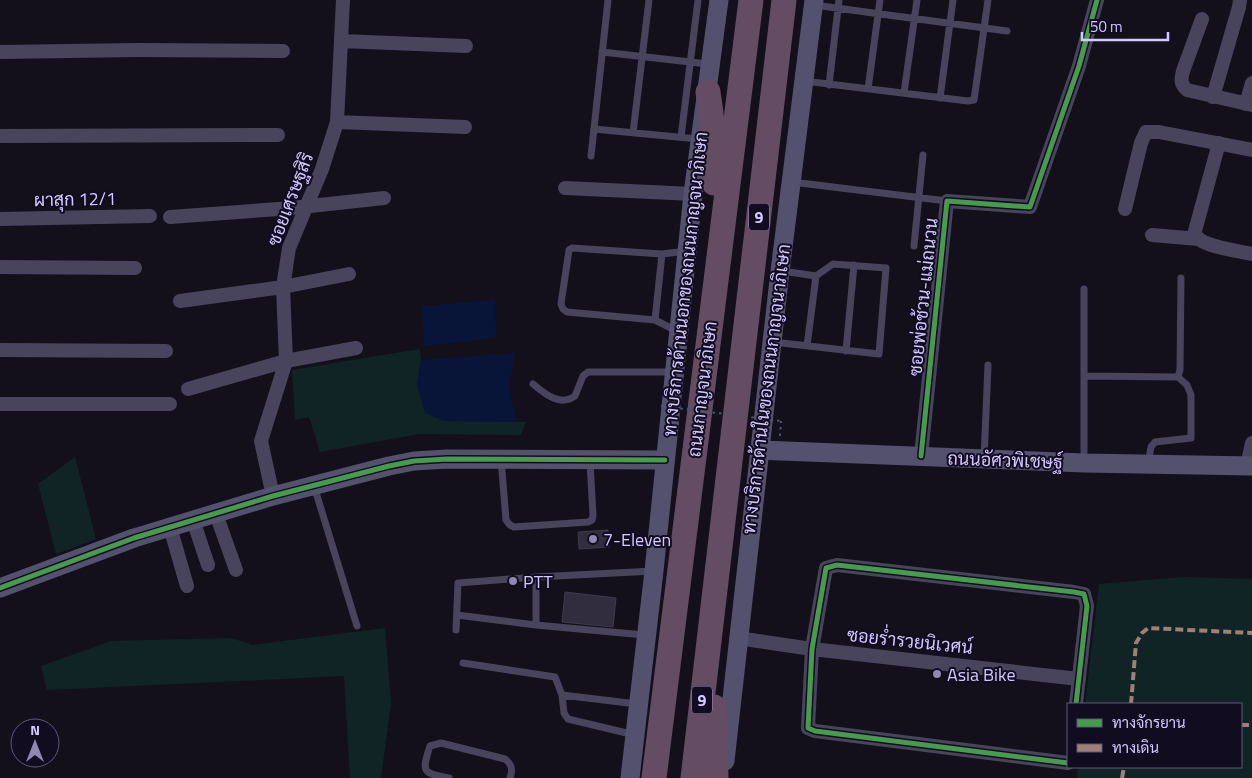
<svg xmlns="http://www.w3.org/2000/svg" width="1252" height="778" viewBox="0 0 1252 778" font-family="'Titillium Web',Sarabun,sans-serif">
<rect width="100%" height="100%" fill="#13101b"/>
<!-- green -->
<path fill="#102426" d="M420,349L421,360L417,385L444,421L526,422L521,435L419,434L320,452L309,417L295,420L292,370Z
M75,457L96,539L56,554L38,484Z
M1184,577L1252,579V778H1077L1078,767H1241V704H1085L1099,584Z
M385,628L391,703L381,778H350L344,676L47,690L41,666L111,641L231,638L253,645Z"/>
<!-- water -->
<path fill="#091538" d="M495,300L496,338L424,346L422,306Z
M516,353C508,385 508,391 518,422L444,421L425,413L417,385L421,360Z"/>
<!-- building -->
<path fill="#312d3e" stroke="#3f3a4f" d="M608,530L609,547L579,549L578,532Z
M565,592L616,598L613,627L562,622Z"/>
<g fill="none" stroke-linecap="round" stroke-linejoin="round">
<!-- path -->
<path stroke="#4b5867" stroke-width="2" stroke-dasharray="2.5 4" stroke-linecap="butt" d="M780,436L781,421"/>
<!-- lane -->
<path stroke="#48445c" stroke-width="7" d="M814,5L1007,31
M602,52L708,64
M804,81L968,101L974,100L988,0
M829,85L839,0
M868,89L880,0
M904,93L917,0
M940,98L953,0
M594,129L698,139
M633,133L649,0
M681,137L698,0
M591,156L608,0
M792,182L947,201
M914,246L923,155
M1084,289V463
M655,320L662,254
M677,331L655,320L567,312L563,309L561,304L569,250L572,248L662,254L687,251
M773,342L879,354L886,268L833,264L816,276L782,271
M807,346L816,276
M846,351L854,265
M1084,376L1178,377L1180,370L1181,278
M533,384C545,394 560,407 575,396L583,376L588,372H674
M501,459L506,520L510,525L514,527L588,522L592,520L593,515L590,462
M984,459L988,365
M1148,464L1151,447L1155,442L1191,438V395L1187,385L1178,377
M314,486L357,626
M457,615L536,625
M456,630L458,583L536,577
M644,635L536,625V577L654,571
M463,663L555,677L562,695
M635,735L568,719L564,713L562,695L637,704
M449,778C423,773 421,773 430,746L441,743L505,759C512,764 513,770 510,778"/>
<!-- street -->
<path stroke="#48445c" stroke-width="14" d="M1202,19L1183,71C1181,79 1180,84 1187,90L1252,105
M341,41L466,46
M0,52L138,50L283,51
M1213,97L1239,7L1240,0
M1246,104L1252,83
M337,122L465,127
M0,136L278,135
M1219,143L1195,231C1195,235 1195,235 1198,238C1206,247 1239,251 1252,254
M565,188L693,194
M1125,209L1141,143L1146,132H1159L1252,150
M170,217L292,208L384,198
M0,219L150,216
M1152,235L1199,239
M0,267L135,268
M180,301L283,287L349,274
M0,350L166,351
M188,389L286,361L356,348
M0,404H170
M921,456L947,201L1030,207L1079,66L1097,0
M1247,466L1252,443
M273,496L261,441L286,361L283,287L289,248L322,169L337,122L343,0
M216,514L236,570
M193,520L208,565
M170,527L187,586
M738,638L812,649L1079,679
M1068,763L815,731L808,728L812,649L826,568L837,565L1074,592L1084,594L1087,606L1076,704"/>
<!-- secondary -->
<path stroke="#54516f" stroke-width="19" d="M759,450L1084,463L1252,466
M0,588L134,538L273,496L389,466L414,461L447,459L665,460
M725,761L780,271L814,0
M630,778L654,571L693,194L719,0"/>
<!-- highway -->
<path stroke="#644c62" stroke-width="25" d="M708,92C713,122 715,152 714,183
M714,707L716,778
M654,778L751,0
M693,778L784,0"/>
<!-- path-bridge -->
<path stroke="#4b5867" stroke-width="2" stroke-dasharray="2.5 4" stroke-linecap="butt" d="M661,406L781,421"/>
<!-- quiet -->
<path stroke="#9e8076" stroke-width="4" stroke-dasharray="8 4" stroke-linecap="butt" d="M1131,704L1136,643L1142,633L1148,628L1252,633
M1241,725H1252
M1122,778L1124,767"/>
<defs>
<path id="cycleway" d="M921,456L947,201L1030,207L1079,66L1097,0
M0,588L134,538L273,496L389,466L414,461L447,459L665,460
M1068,763L815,731L808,728L812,649L826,568L837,565L1074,592L1084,594L1087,606L1076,704"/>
</defs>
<!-- cycleway casing -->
<use href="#cycleway" stroke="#110c1f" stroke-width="8"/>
<!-- cycleway -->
<use href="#cycleway" stroke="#469c4c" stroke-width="5"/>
</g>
<!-- markers -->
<g fill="#9088af" stroke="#110c1f" stroke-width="2">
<circle cx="593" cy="539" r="5"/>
<circle cx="513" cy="581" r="5"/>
<circle cx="937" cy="674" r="5"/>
</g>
<g text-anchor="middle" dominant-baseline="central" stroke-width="4" stroke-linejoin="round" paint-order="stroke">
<!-- shield labels -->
<g fill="#110c1f" stroke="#9a90bc" stroke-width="1">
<rect x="749" y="203.5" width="20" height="27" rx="4"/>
<rect x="692" y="686.5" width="20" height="27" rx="4"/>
</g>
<g font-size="16" font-weight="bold" fill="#d4c9ff">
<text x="759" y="217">9</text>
<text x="702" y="700">9</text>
</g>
<!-- street labels -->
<g font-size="18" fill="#d4c9ff" stroke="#110c1f">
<text transform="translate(75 199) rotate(-1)">ผาสุก 12/1</text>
<text transform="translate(290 199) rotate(-69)">ซอยเศรษฐสิริ</text>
<text transform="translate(685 284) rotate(-84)">ทางบริการด้านนอกของถนนกาญจนาภิเษก</text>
<text transform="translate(923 297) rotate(-84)">ซอยพ่อช้วน-แม่ถนวน</text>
<text transform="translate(702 389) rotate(-83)">ถนนกาญจนาภิเษก</text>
<text transform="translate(766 389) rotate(-83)">ทางบริการด้านในของถนนกาญจนาภิเษก</text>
<text transform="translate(1005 460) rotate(2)">ถนนอัศวพิเชษฐ์</text>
<text transform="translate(910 641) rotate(6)">ซอยร่ำรวยนิเวศน์</text>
</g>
<!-- poi labels -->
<g font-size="18" fill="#d4c9ff" stroke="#110c1f" text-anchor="start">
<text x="603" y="539">7-Eleven</text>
<text x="523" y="581">PTT</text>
<text x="947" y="674">Asia Bike</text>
</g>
</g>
<!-- legend -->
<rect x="1067" y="703" width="175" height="65" fill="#110c1f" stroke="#5f5879"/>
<rect x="1077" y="719" width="25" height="8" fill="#469c4c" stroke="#5f5879"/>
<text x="1112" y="728" font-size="15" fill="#d4c9ff">ทางจักรยาน</text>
<rect x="1077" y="744" width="25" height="8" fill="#9e8076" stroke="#5f5879"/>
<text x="1112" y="753" font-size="15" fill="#d4c9ff">ทางเดิน</text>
<!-- north arrow -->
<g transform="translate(35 743)"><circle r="24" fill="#110c1f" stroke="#5f5879"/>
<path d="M0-4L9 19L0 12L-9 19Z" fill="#9088af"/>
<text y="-8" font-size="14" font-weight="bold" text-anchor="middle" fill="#d4c9ff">N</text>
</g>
<!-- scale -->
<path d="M1082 32v8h86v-8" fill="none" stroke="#d4c9ff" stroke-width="2.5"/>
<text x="1090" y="32" font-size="15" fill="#d4c9ff" stroke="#110c1f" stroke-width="4" paint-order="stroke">50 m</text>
</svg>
